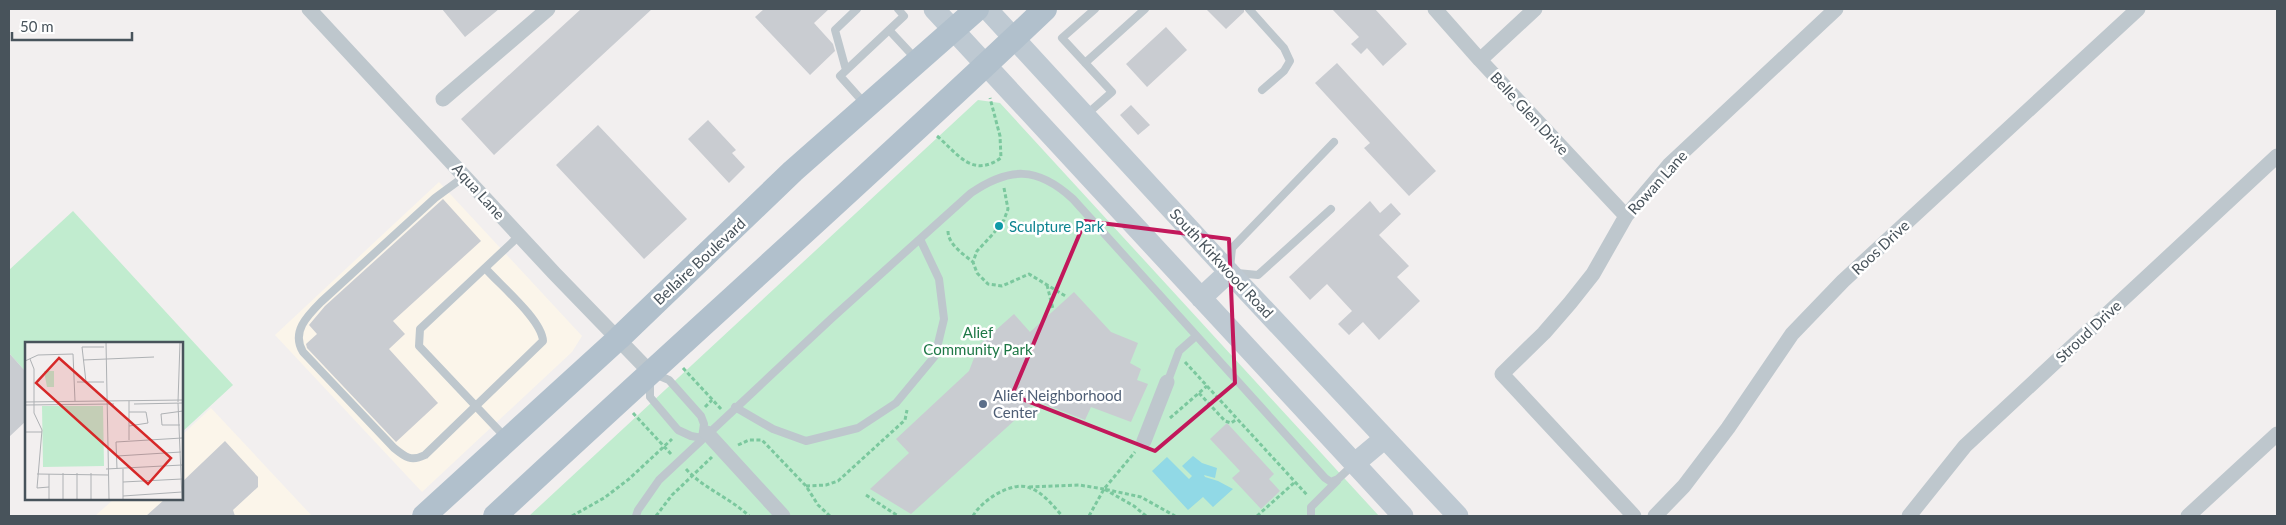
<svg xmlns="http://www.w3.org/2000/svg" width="2286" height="525" viewBox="0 0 2286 525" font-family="Lato,sans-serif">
<rect width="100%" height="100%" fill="#f2efef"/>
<!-- commercial -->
<path fill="#fbf5ea" d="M439,182L582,336L572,352L422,492L275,335Z
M211,408L312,516H95L114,499H181V436Z"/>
<!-- green -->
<path fill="#c1eccf" d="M978,100L1000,103L1379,516H529Z
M73,211L233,385L181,433V344H26V372L9,353V270Z"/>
<!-- water -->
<path fill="#91d9e6" d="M1193,456L1202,463L1217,468L1215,478L1204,475L1205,477L1218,481L1233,489L1213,507L1203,497L1188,510L1152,471L1167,457L1189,479L1192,476L1182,466Z"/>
<!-- building -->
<path fill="#c9ccd1" d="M442,9H499L465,37Z
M581,9H652L494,155L461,119Z
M764,9H829L814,23L833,44L835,51L810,75L755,17Z
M1206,9H1244V12L1226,29Z
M1332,9H1375L1407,44L1383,66L1367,48L1361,54L1351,44L1359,37Z
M1166,27L1187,50L1147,87L1126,64Z
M1337,63L1436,171L1409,196L1364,148L1370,143L1315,83Z
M1131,105L1150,125L1138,135L1120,115Z
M708,120L736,150L732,153L745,167L729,183L688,139Z
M598,125L687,219L644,259L556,165Z
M443,199L481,241L393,321L405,334L389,349L438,403L396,442L307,348L306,344L317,334L309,325L325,306Z
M1370,201L1380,213L1391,203L1401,214L1379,235L1409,266L1397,277L1420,301L1379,340L1363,322L1349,335L1338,324L1352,311L1327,284L1310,300L1289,277Z
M1074,292L1111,332L1138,343L1130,363L1141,369L1137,380L1148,384L1131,422L1091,407L1085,420L1036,401L911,514L870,489L909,453L896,439L969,371L979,345L1014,314L1030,332Z
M9,353L26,372V421L9,437Z
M1227,423L1274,474L1269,479L1280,491L1261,509L1232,478L1240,471L1210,439Z
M225,441L258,477V487L233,510L235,516H146L165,499H181V483Z"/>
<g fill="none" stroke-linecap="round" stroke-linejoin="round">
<!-- path -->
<path stroke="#7bc89e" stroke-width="3" stroke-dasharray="4 2.5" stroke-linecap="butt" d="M937,136C959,155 972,178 1001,158L1000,136L990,98
M1004,188L1008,209L1004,220L993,234L977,251L973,262L977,273L988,284L1002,286L1029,274L1067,297
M948,231C948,244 963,254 973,262
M1047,285L1053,309
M1185,362L1308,496
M683,368L721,409
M1199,393L1225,421L1231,423L1237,419
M705,407L712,400
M633,413L671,454
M1170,418L1207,386
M738,445L749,440H762L806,486L818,505L830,516
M686,469C704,489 729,497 749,516
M806,486L826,485L838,481L905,420L907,410
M1029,487L1079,485L1104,489
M866,495L898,516
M572,516L604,498L629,479L672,439
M656,516L672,495L712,457
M973,516C981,501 1012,480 1030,488C1042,492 1054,506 1062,516
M1089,516L1104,489L1135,452
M1146,516L1134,506L1104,489L1141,497L1175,516
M1257,516L1295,482"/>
<!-- lane -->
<path stroke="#bec7cd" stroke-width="8" d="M1249,9L1284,48L1290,61L1284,71L1262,90
M889,30L904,16L898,9
M1085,63L1145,9
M846,70L835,30L857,9
M865,104L840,76L889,30L915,58
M1087,114L1112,92L1062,38L1095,9
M465,176L435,198L321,302C307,316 291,332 303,352L394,448C405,457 411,462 425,455L543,341C542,320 501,286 486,269
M1230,268L1232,248L1334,142
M1237,273L1258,275L1331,209
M650,372L669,380L701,416L704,424L702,438L691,436L678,430L650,397Z
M1169,378L1179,351L1196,336
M735,407L773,429L806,441L858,428L896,403L935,356L944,319L939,279L920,239
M506,438L419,346L420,329L520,235
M636,516L638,510L659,480L832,318L971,193C1009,167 1037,166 1073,199L1325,478L1331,482L1338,479L1353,465
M1311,516V507L1337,481"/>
<!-- street -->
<path stroke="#bec7cd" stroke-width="15" d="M309,9L554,273L650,372
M1435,9L1480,60L1626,216
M1480,60L1535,9
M443,99L548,9
M707,433L783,516
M1144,441L1167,382
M1634,516L1502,374L1544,333L1570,303L1593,274L1626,216L1669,165L1836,9
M1655,516L1684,486L1728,428L1792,334L1843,281L2138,9
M1909,516L1965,446L2277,156
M2188,516L2277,434"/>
<!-- secondary -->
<path stroke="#bec9d2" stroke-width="21" d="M934,9L1403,516
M987,9L1229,272L1458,516
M1201,298L1229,272
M1354,464L1385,438"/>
<!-- primary -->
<path stroke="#b1c0cc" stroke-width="24" d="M424,516L619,338L793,171L977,9
M495,516C677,346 864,181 1045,9"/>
</g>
<!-- marked area -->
<path fill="none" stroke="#c2185b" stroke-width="4" stroke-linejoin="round" d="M1085,221L1229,239L1235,383L1155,451L1012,395Z"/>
<!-- markers -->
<circle fill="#0f9aa8" stroke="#fff" stroke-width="2" cx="999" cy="226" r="5"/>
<circle fill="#5c6f8a" stroke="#fff" stroke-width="2" cx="983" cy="404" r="5"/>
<g text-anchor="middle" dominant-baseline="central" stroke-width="5" stroke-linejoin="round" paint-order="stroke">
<!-- street labels -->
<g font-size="15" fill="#48535b" stroke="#fff">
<text transform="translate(1530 113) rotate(47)">Belle Glen Drive</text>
<text transform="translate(1657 182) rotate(-48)">Rowan Lane</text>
<text transform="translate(479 191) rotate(48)">Aqua Lane</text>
<text transform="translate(1880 247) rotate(-43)">Roos Drive</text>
<text transform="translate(699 261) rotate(-43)">Bellaire Boulevard</text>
<text transform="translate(1222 263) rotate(47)">South Kirkwood Road</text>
<text transform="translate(2088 331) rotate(-43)">Stroud Drive</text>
</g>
<!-- culture labels -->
<g font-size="15" fill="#0d838f" stroke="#fff" text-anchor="start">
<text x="1009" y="226">Sculpture Park</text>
</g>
<!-- park labels -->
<g font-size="15" fill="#1e7846" stroke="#fff">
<text x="978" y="332">Alief<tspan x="978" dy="17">Community Park</tspan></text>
</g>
<!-- service labels -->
<g font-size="15" fill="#4e5e75" stroke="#fff" text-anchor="start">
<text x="993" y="395">Alief Neighborhood<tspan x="993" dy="17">Center</tspan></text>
</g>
</g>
<!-- overview -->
<g transform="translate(25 342)">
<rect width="158" height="158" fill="#f2efef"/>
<path d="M19,29H29V45H22ZM17,64H78L79,124L18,125Z" fill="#c1eccf"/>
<path fill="none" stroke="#aeb1b4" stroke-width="1" d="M81,0L84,157M5,17L9,27V71L17,88L12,146L24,145M58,18L129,15M0,19L13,13L48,12L50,59M52,40H79M61,40L57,5H79M104,59V98M0,60L158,58M153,60L155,0M153,61L157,157M109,62L158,61M0,63L89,62M155,83H137L136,72L158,69M104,84L123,81L121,70H104M0,90H17M92,114L156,110M81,127L157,123M92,127L91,100L157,96M98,127V157M38,131V157M52,131V157M66,131V157M12,132L83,133M24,132V157M98,140L157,137M98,154L157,150"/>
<path fill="#d62828" fill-opacity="0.15" stroke="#d62828" stroke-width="2.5" d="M34,16L146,116L123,142L11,41Z"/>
<rect width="158" height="158" fill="none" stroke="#48535b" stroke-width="2.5"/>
</g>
<!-- border -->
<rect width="2286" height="525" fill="none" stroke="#48535b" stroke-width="20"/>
<!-- scale -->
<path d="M12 32v8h120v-8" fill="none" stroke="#48535b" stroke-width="2.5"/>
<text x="20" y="32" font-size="15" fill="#48535b" stroke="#ffffff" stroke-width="4" paint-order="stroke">50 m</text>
</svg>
